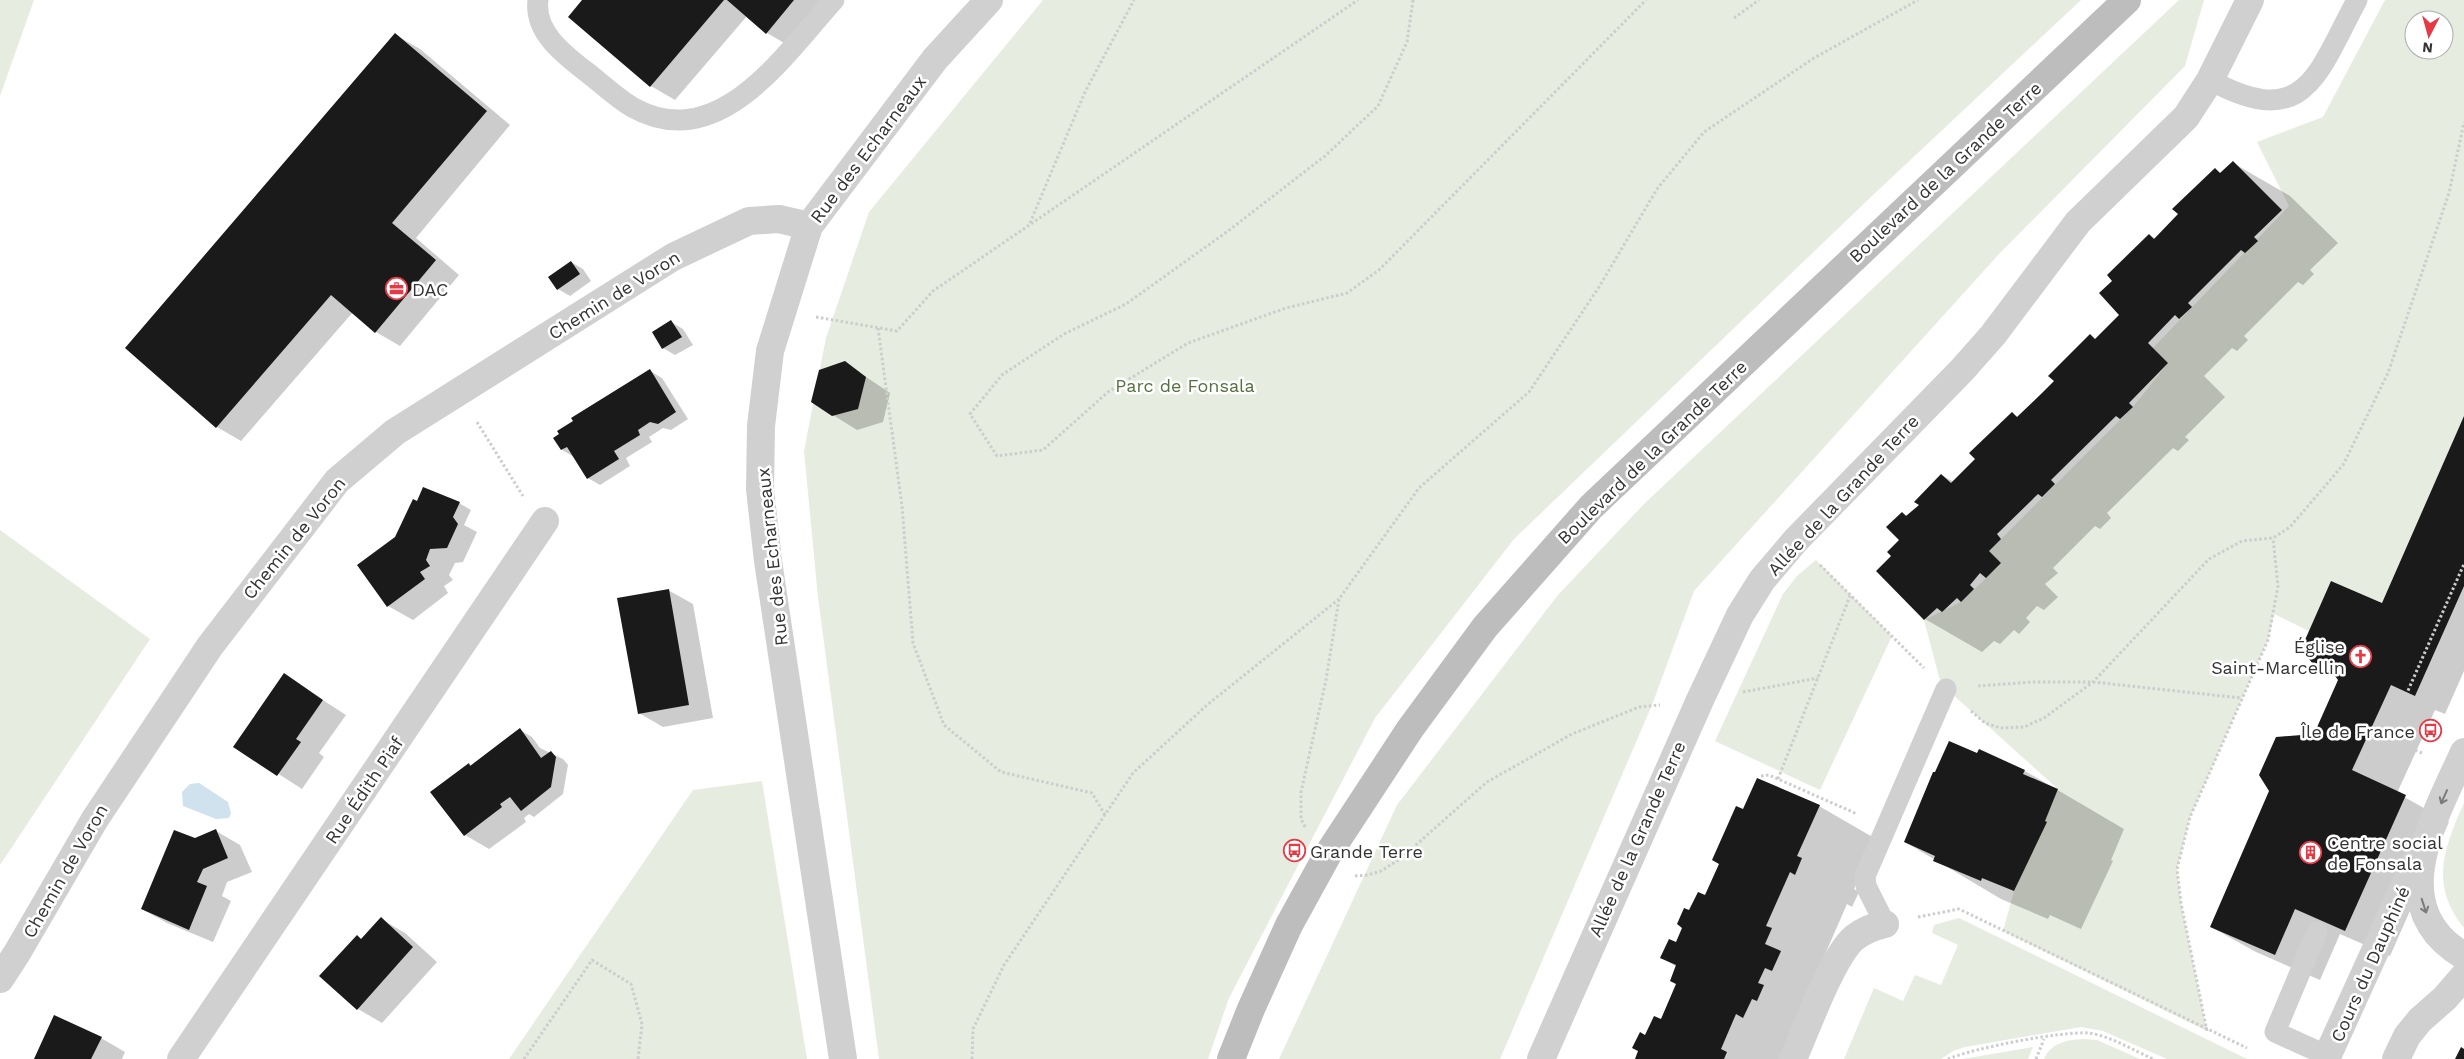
<svg xmlns="http://www.w3.org/2000/svg" width="2464" height="1059" viewBox="0 0 2464 1059" font-family="'Work Sans',sans-serif">
<rect width="100%" height="100%" fill="#fff"/>
<!-- green -->
<path fill="#e6ecdf" fill-rule="evenodd" d="M0,0H34L0,96Z
M1043,0H2081L1873,195L1514,539L1375,718L1229,998L1208,1059H879L818,597L804,451L826,338L869,212Z
M2179,0H2204L2185,66L1999,254L1694,591L1652,705L1500,1059H1279L1397,805L1558,595L1644,504Z
M2385,0H2464V416L2382,603L2332,581L2309,631L2274,614L2268,640L2259,660L2190,817L2177,869L2181,903L2207,1031L2003,931L2014,891L2058,789L1941,684L1924,620L1961,602L2001,564L1989,551L2133,407L2168,363L2153,348L2289,206L2257,142L2323,117ZM2414,20H2444V50H2414Z
M0,530L150,639L0,865Z
M1816,560L1892,636L1820,790L1715,741L1783,594L1797,576Z
M762,781L807,1059H509L693,790Z
M2464,803V928C2429,885 2444,848 2464,803Z
M1959,918L2247,1059H2167L2103,1031L2081,1027L1965,1047L1953,1051L1941,1059H1844L1874,988L1903,1001L1915,975L1941,985L1958,945L1932,933L1934,925Z
M2083,1039L2097,1040L2140,1059H2044C2051,1043 2066,1040 2083,1039Z
M2033,1047L2028,1059H1963Z"/>
<!-- water -->
<path fill="#cfe2ee" d="M199,783L228,802L231,813L229,818L216,819L183,806L182,792L190,784Z"/>
<!-- shadow -->
<path fill="#0003" d="M584,0H830L791,47L767,33L747,16L675,100L651,86Z
M396,35L420,49L510,125L416,238L459,275L400,346L376,332L353,312L241,441L217,427L127,348Z
M2233,163L2290,196L2338,243L2310,270L2314,274L2303,285L2298,282L2244,336L2248,340L2237,351L2232,348L2204,376L2225,397L2185,437L2189,440L2178,451L2173,448L2107,513L2111,518L2100,529L2095,526L2053,568L2058,573L2045,584L2058,597L2044,610L2037,606L2026,618L2030,622L2019,634L2014,630L2000,644L1994,641L1982,652L1925,619L1893,556L1900,540L1902,513L1908,516L1921,505L1941,475L1954,482L1976,459L2012,414L2018,417L2056,380L2090,336L2096,340L2121,315L2113,281L2149,235L2156,239L2180,214L2215,170L2221,173Z
M571,262L583,269L591,281L570,296L558,289Z
M671,322L683,329L693,345L675,355L663,348Z
M845,363L890,393L883,422L857,430L833,415Z
M650,371L662,378L688,419L671,430L663,428L649,437L652,442L626,458L630,466L600,485L588,478L574,457L562,450Z
M2464,419V671L2445,714L2435,710L2397,793L2449,822L2390,956L2340,934L2320,980L2256,952L2211,927L2270,791L2315,735L2340,680L2314,663L2383,604Z
M459,503L471,510L464,525L477,532L463,562L455,563L449,575L453,580L444,586L448,593L413,620L388,606Z
M668,590L693,604L713,718L663,727L639,713Z
M284,675L346,715L319,753L324,757L302,789L235,746Z
M520,730L532,737L540,748L563,759L568,765L563,794L534,817L529,814L524,818L526,822L489,849L465,835L469,764L472,766Z
M1979,751L2025,771L2124,829L2111,860L2113,861L2081,929L2050,915L2048,919L2001,899L1905,842Z
M1819,806L1876,839L1854,889L1859,892L1852,907L1847,904L1823,959L1788,1059H1636L1646,1036L1661,1021L1677,984V967L1662,958L1677,943L1690,912L1705,896L1744,810Z
M216,831L240,845L252,872L227,882L222,896L231,901L213,942L167,923L142,909L196,840Z
M381,919L405,933L437,962L382,1023L358,1009L362,940Z
M101,1038L125,1052L122,1059H36Z"/>
<!-- building -->
<path fill="#1a1a1a" d="M582,0H724L650,87L568,17Z
M727,0H794L766,34Z
M395,33L487,111L392,223L436,260L375,333L331,295L216,428L125,348Z
M2233,161L2282,210L2254,237L2258,241L2245,253L2241,250L2188,303L2192,307L2179,319L2175,315L2148,343L2168,363L2129,403L2133,407L2120,419L2116,416L2051,480L2055,484L2042,497L2038,494L1997,534L2001,539L1989,551L2001,563L1986,578L1980,573L1970,585L1974,589L1961,602L1957,598L1942,612L1937,608L1924,620L1876,571L1891,556L1887,552L1899,540L1886,527L1902,512L1906,516L1919,505L1914,502L1941,474L1951,483L1975,459L1969,453L2012,412L2017,417L2041,394L2054,381L2048,376L2090,334L2095,339L2119,315L2099,293L2112,281L2107,275L2149,234L2154,239L2178,214L2172,209L2215,168L2220,173Z
M571,261L580,274L557,290L548,277Z
M671,320L682,337L662,349L652,332Z
M845,361L866,377L858,409L832,416L811,402L819,370Z
M650,369L676,412L658,424L650,422L638,430L640,435L614,451L619,459L587,479L567,447L561,450L553,438L559,434L557,431L573,421L571,418Z
M2464,416V586L2415,696L2391,685L2352,770L2406,795L2345,931L2295,909L2275,955L2210,927L2269,791L2259,775L2276,737L2314,734L2338,680L2325,662L2313,664L2301,649L2331,581L2382,603Z
M423,487L460,502L453,517L458,524L447,548L430,549L426,560L430,566L420,572L425,579L387,607L357,565L395,537L413,499L417,501Z
M669,589L689,705L638,714L617,598Z
M284,673L323,700L296,739L301,742L277,776L233,747Z
M520,728L541,758L551,751L556,757L551,787L521,811L510,797L500,804L502,807L464,836L430,792L469,763L470,766Z
M1949,741L1977,753L1979,749L2025,770L2023,774L2058,789L2045,821L2047,822L2014,891L1982,878L1981,881L1933,861L1935,856L1904,842L1933,772H1935Z
M1757,778L1820,805L1797,856L1802,858L1795,875L1790,872L1766,926L1772,928L1765,944L1781,951L1772,971L1765,968L1758,983L1764,985L1757,1001L1752,999L1743,1018L1736,1014L1721,1049L1727,1052L1724,1059H1635L1638,1051L1632,1048L1640,1032L1645,1035L1654,1016L1661,1019L1676,984L1670,981L1676,965L1660,958L1669,939L1676,942L1682,928L1677,924L1684,908L1689,910L1698,892L1705,895L1719,864L1712,860L1736,806L1743,809Z
M216,829L228,858L203,869L197,882L207,886L189,930L141,909L174,830L195,838Z
M381,917L413,947L357,1010L319,976L357,935L361,939Z
M54,1015L102,1037L91,1059H34Z
M2461,1047L2464,1049V1059H2455Z"/>
<g fill="none" stroke-linecap="round" stroke-linejoin="round">
<!-- path -->
<path stroke="#cdcdcd" stroke-width="3" stroke-dasharray="2.5 2.5" stroke-linecap="butt" d="M1413,0L1407,42L1378,106L1325,156L1228,231L1126,304L1064,334L1002,375L970,414L997,456L1043,450L1108,392L1188,343L1286,308L1347,293L1379,270L1646,0
M1734,18L1759,0
M1030,223L1085,92L1134,0
M816,317L897,331L933,291L1358,0
M878,328L902,506L913,643L944,725L1001,772L1092,793L1105,815
M477,422L523,496
M1820,565L1924,668
M1978,686L2033,682H2093L2241,698
M1743,692L1818,678
M1971,711L1985,723L2000,728L2024,727L2044,718L2093,682L2209,559L2242,541L2273,538L2290,527L2343,465L2388,373L2449,193L2464,122
M2422,753L2387,738L2464,564
M1761,776L1769,775L1857,814
M1778,779L1850,596
M1305,827L1301,819V792L1326,680L1339,599L1419,488L1529,392L1599,287L1657,189L1704,132L1814,58L1918,0
M1355,876L1368,875L1381,871L1400,859L1487,782L1572,734L1639,707L1660,705
M1918,917L1959,909L2247,1048
M2207,1031L2181,903L2177,869L2190,817L2268,640L2278,586L2273,538
M524,1059L592,960L631,984L642,1024L638,1059
M972,1059L973,1029L1004,965L1133,773L1207,705L1339,599
M1948,1059C1974,1048 2061,1031 2089,1033C2110,1036 2133,1050 2153,1059
M2036,1059L2044,1039"/>
<!-- lane -->
<path stroke="#d0d0d0" stroke-width="21" d="M538,0C534,31 562,53 584,70C599,81 615,97 632,107C718,156 784,55 834,0
M2210,80C2306,132 2317,74 2357,0
M1885,924L1866,886L1865,876L1946,689
M2317,932L2275,1032L2328,1056"/>
<!-- street -->
<path stroke="#d0d0d0" stroke-width="28" d="M2464,752C2435,817 2381,907 2464,956
M0,979L17,953L95,819L210,646L337,481L395,432L673,257L749,221L779,219L809,226
M181,1059L545,521
M843,1059L768,561L760,489L761,426L770,351L809,226L935,59L989,0
M1541,1059L1700,700L1740,615L1762,580L1796,540L1962,370L1993,335L2078,222L2186,117L2210,80L2250,0
M1793,1059C1806,1030 1832,957 1854,938C1864,930 1873,927 1885,924
M2326,1059L2425,841
M2396,1059L2407,1036L2420,1020L2445,998L2464,976"/>
<!-- secondary -->
<path stroke="#bdbdbd" stroke-width="28" d="M1231,1059L1251,1009L1289,925L1328,854L1410,729L1485,627L1591,507L2127,0"/>
</g>
<!-- one-way arrows -->
<defs><path id="oneway-shaft" d="M-6 0H5M1.5-3L5.5 0L1.5 3" fill="none" stroke-width="1.6" stroke-linecap="round" stroke-linejoin="round" transform="scale(1.25)"/></defs>
<g stroke="#7a7a7a">
<use href="#oneway-shaft" transform="translate(2444 797) rotate(114)"/>
<use href="#oneway-shaft" transform="translate(2424 906) rotate(72)"/>
</g>
<!-- icons -->
<defs>
<symbol id="office-ring" viewBox="-11 -11 22 22"><circle r="9.5" fill="#fff" stroke="#e63946" stroke-width="1.5"/><path d="M-6-3h4V-5.5h4V-3h4V5H-6ZM-1-4.5V-3h2v-1.5ZM-6 0V1H6V0Z" fill="#e63946"/></symbol>
<symbol id="church-ring" viewBox="-11 -11 22 22"><circle r="9.5" fill="#fff" stroke="#e63946" stroke-width="1.5"/><path d="M-1.2-6h2.4v3.5h3.3v2.4h-3.3V6h-2.4V-.1h-3.3v-2.4h3.3Z" fill="#e63946"/></symbol>
<symbol id="bus-ring" viewBox="-11 -11 22 22"><circle r="9.5" fill="#fff" stroke="#e63946" stroke-width="1.5"/><path d="M-5-6H5V4H4V6H2V4H-2V6H-4V4H-5ZM-3.5-4V0h7V-4ZM-3.5 1.2v1.5H-2V1.2ZM2 1.2v1.5H3.5V1.2Z" fill="#e63946"/></symbol>
<symbol id="building-ring" viewBox="-11 -11 22 22"><circle r="9.5" fill="#fff" stroke="#e63946" stroke-width="1.5"/><path d="M-4-6H4V6H1V3H-1V6H-4ZM-2.5-4.3h1.7v1.8h-1.7ZM.8-4.3h1.7v1.8H.8ZM-2.5-1h1.7V.8h-1.7ZM.8-1h1.7V.8H.8Z" fill="#e63946"/></symbol>
</defs>
<g fill-rule="evenodd">
<use href="#office-ring" x="384" y="276" width="25" height="25"/>
<use href="#church-ring" x="2348" y="644" width="25" height="25"/>
<use href="#bus-ring" x="2418" y="718" width="25" height="25"/>
<use href="#bus-ring" x="1282" y="838" width="25" height="25"/>
<use href="#building-ring" x="2298" y="840" width="25" height="25"/>
</g>
<g text-anchor="middle" dominant-baseline="central" stroke-width="5" stroke-linejoin="round" paint-order="stroke">
<!-- street labels -->
<g font-size="18" fill="#333" stroke="#fff">
<text transform="translate(868 149) rotate(-53)">Rue des Echarneaux</text>
<text transform="translate(1945 172) rotate(-43)">Boulevard de la Grande Terre</text>
<text transform="translate(614 295) rotate(-32)">Chemin de Voron</text>
<text transform="translate(1652 452) rotate(-44)">Boulevard de la Grande Terre</text>
<text transform="translate(1843 495) rotate(-47)">Allée de la Grande Terre</text>
<text transform="translate(294 538) rotate(-51)">Chemin de Voron</text>
<text transform="translate(772 557) rotate(-96)">Rue des Echarneaux</text>
<text transform="translate(364 790) rotate(-56)">Rue Édith Piaf</text>
<text transform="translate(1637 839) rotate(-66)">Allée de la Grande Terre</text>
<text transform="translate(65 871) rotate(-60)">Chemin de Voron</text>
<text transform="translate(2370 964) rotate(-66)">Cours du Dauphiné</text>
</g>
<!-- poi labels -->
<g font-size="18" fill="#333" stroke="#fff" text-anchor="start">
<text x="412" y="289">DAC</text>
<text x="2345" y="646" text-anchor="end">Église<tspan x="2345" dy="21">Saint-Marcellin</tspan></text>
<text x="2415" y="731" text-anchor="end">Île de France</text>
<text x="2327" y="842">Centre social<tspan x="2327" dy="21">de Fonsala</tspan></text>
<text x="1310" y="851">Grande Terre</text>
</g>
<!-- park labels -->
<g font-size="18" fill="#56703f" stroke="#fff">
<text x="1185" y="385">Parc de Fonsala</text>
</g>
</g>
<!-- north arrow -->
<g transform="translate(2429 35) rotate(186)"><circle r="24" fill="#ffffff" stroke="#adadad"/>
<path d="M0-4L9 19L0 12L-9 19Z" fill="#e63946"/>
<text y="-8" font-size="14" font-weight="bold" text-anchor="middle" fill="#333333">N</text>
</g>
</svg>
